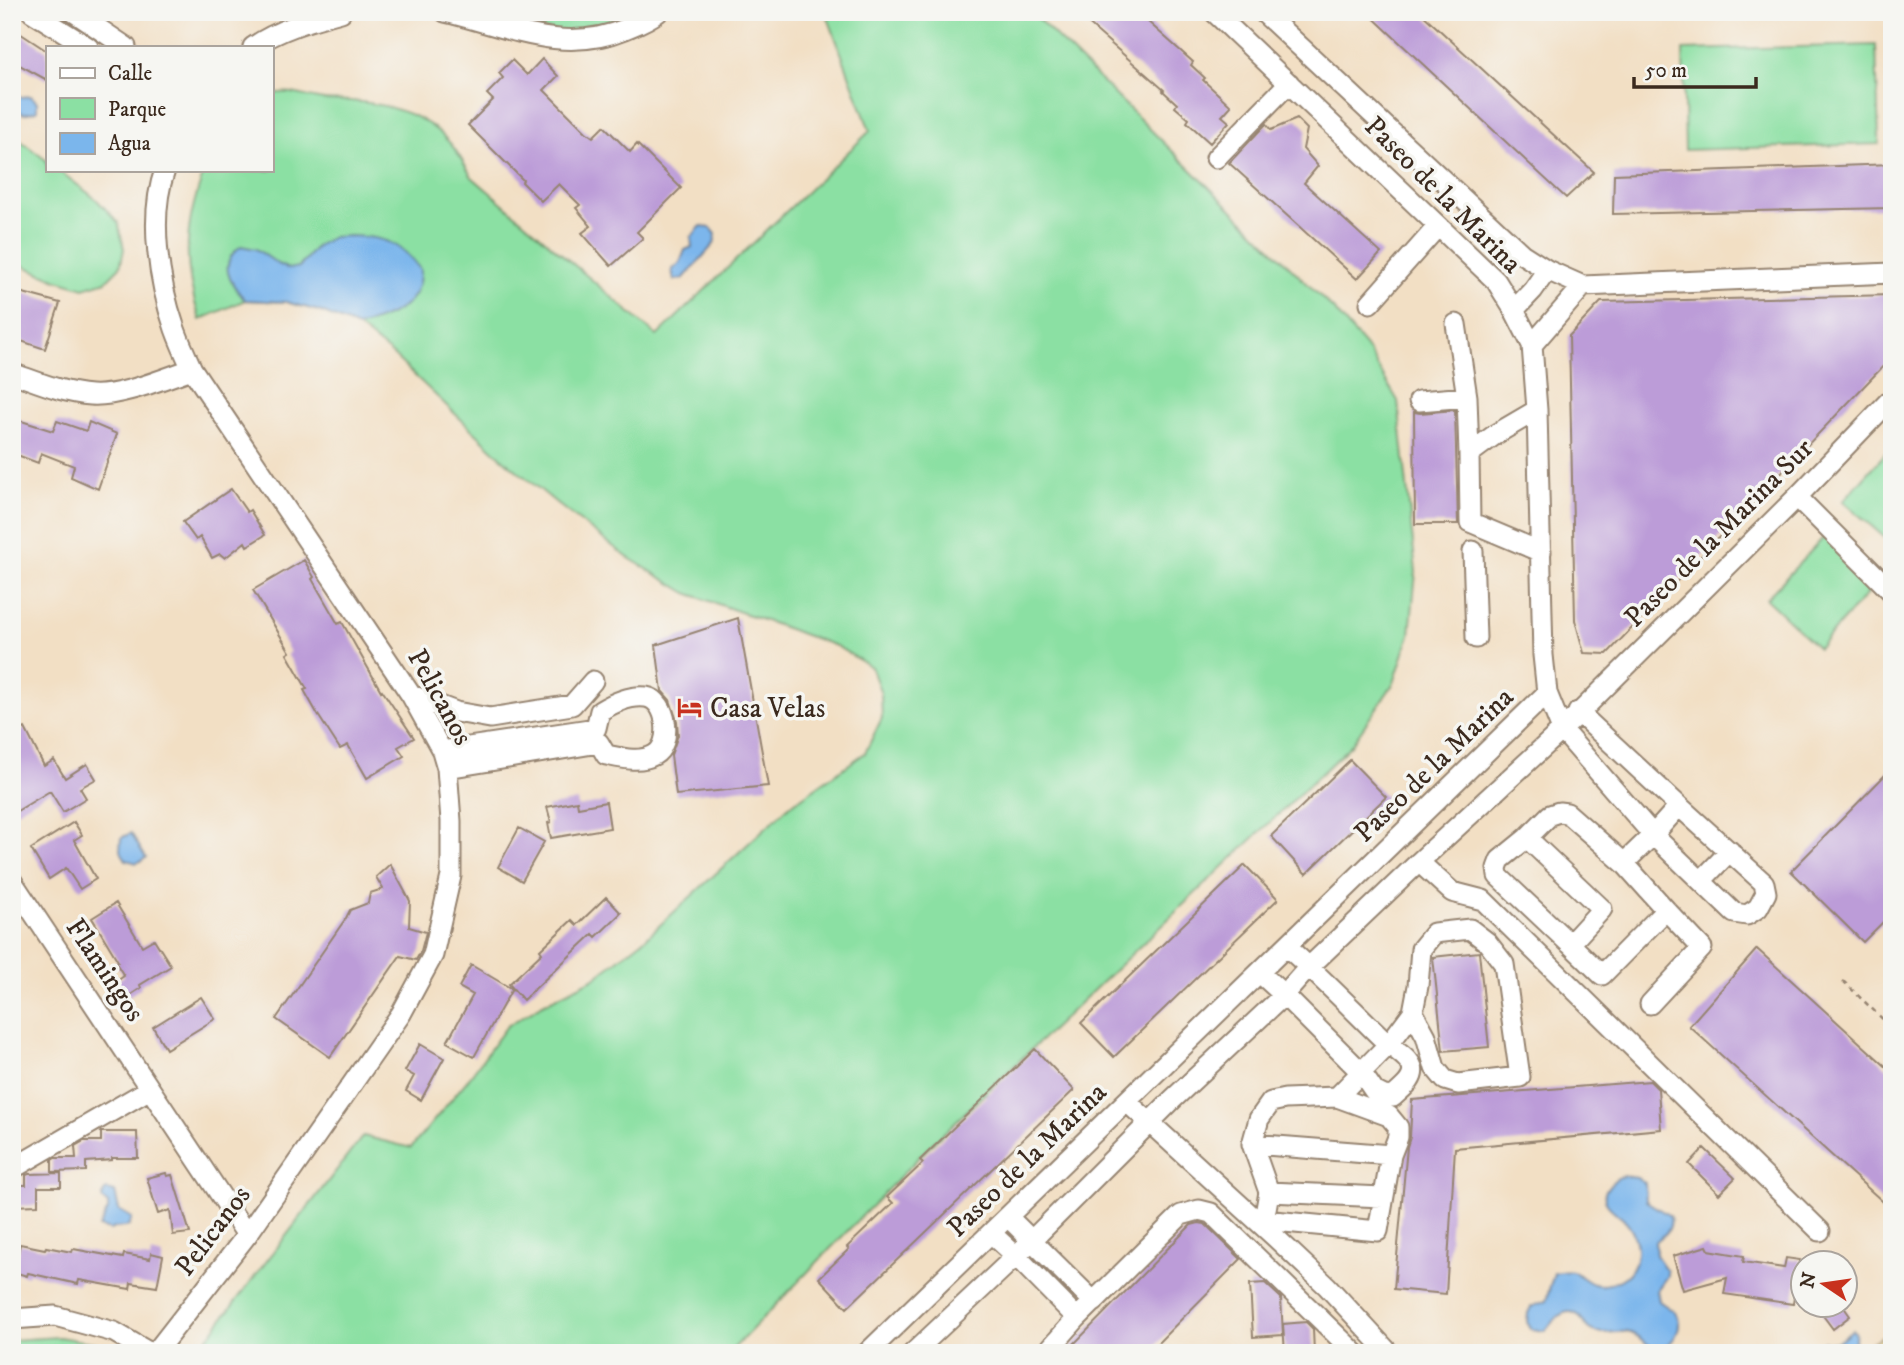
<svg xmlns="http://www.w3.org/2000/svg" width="1904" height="1365" viewBox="0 0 1904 1365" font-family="'IM FELL DW Pica',serif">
<rect width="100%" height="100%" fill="#f6f6f2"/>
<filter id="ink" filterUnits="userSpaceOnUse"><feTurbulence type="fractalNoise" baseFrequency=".0143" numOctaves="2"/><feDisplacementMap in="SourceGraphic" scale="14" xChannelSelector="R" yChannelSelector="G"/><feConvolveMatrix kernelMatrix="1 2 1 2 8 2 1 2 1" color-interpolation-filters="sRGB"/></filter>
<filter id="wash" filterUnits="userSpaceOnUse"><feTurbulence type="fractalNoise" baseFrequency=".00686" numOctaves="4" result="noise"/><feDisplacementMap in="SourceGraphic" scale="28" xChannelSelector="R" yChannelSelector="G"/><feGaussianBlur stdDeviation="1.57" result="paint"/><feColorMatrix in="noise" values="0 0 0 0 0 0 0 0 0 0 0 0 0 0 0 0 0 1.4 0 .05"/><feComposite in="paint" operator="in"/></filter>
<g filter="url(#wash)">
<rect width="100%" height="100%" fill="#f2dfc4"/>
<!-- green -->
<path fill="#8be0a3" stroke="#638560" stroke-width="2" d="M493,12H646L582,37L537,28Z
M826,12H1031L1335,311L1366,347L1398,401L1416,572L1410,634L1394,683L1351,745L930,1146L734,1348L722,1353H196L363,1136L411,1148L466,1082L507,1026L543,1004L593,979L646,938L788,807L865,753L882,718L881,693L871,667L836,646L687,593L627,557L560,506L503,459L393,355L358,327L319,311L286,302L245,300L200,320C182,264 184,224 205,170H271V95C290,88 306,98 324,100C333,101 342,100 351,101C387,104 424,113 448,141C458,151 464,165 472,177L657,336L870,131Z
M1876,45L1879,144L1685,150L1683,50Z
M12,134L47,161V170H58L96,199L118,222L124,249L120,267L106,281L84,288L57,280L12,261Z
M1892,446V544L1843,501Z
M1825,536L1876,584L1818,648L1766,599Z
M59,1337L95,1343L120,1353H12V1340Z"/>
<!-- sand -->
<path fill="#eeda9e" stroke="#94825e" stroke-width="2" d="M1892,1331V1353H1852Z"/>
<!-- water -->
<path fill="#7bb6ec" stroke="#5b7085" stroke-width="2" d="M31,96L37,102V111L23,114L12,105V98Z
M701,226L711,228L716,234L714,244L683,279L674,280L672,270L680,263L685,250L692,247L691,237Z
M351,236C384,237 400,242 420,269C420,274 420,281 418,286C411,311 380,319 358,327L319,311L286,302L245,300C228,281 218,263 241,246L256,249L278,264L288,269L299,267L317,246L333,237Z
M131,833L146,858L137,863L126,860L120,850L121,838Z
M1623,1176L1637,1178L1645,1183L1646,1201L1670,1216C1673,1230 1665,1234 1655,1242L1656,1255L1667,1271V1276L1657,1290L1659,1301C1664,1305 1672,1309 1676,1314C1684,1326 1674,1346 1660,1347C1648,1348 1641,1337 1631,1333C1618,1328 1602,1338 1589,1329C1582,1323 1581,1312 1570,1312C1558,1312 1552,1323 1545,1331L1531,1329L1527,1322L1528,1313L1531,1307L1546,1301L1554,1273C1561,1272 1568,1270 1575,1273C1582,1276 1587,1282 1594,1284C1607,1288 1626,1280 1632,1269C1642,1252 1636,1232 1623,1219C1618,1214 1611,1210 1607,1204C1599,1192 1613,1179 1623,1176Z
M107,1190L115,1192L119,1210L132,1218L129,1226C122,1229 118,1225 110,1230L99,1227L108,1210V1204L102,1199L104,1192Z
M1852,1330L1855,1332C1858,1354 1833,1354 1819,1345L1824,1341C1837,1347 1842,1337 1852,1330Z"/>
<g id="blocks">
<!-- building -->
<path fill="#bc9cd8" d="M1093,12H1137L1193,62L1191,65L1205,78L1203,80L1231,106L1222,116L1229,122L1210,143L1187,122L1189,119L1175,107L1177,104L1163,91L1164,90L1085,21Z
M1367,12H1420L1594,172L1566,198Z
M12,28L47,51V80L12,61Z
M542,59L558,76L544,90L586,132L593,137L604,126L630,152L637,144L681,188L637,232L643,238L611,266L582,233L591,226L576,208L580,205L559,184L541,201L522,182L523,180L468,125L493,100L487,94L503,78L499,73L512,60L527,75Z
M1297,119L1307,129L1303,149L1318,166L1304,183L1381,253L1357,279L1229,163L1266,124L1271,130Z
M1892,164V208L1613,214L1614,174Z
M12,290L60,303L45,349L12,338Z
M1892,295V357L1607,654L1584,653L1575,620L1569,336L1601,302Z
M1455,410L1458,524H1415L1414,412L1420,413Z
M12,418L53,431L57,421L86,431L89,422L117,434L98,489L71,477L74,466L41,453L38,463L12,453Z
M231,489L247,512L250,510L265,535L247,546L245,542L225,558L220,554L212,558L200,537L196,540L183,522Z
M304,560L314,577L312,579L338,624L342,622L381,691L382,690L414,738L398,747L404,756L367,778L348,745L340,749L318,715L304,690L307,689L287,654L290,652L253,590Z
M738,618L768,786L676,795L671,755L678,735L677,721L670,700L662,691L656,645Z
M25,728L44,766L54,760L65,778L87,764L96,779L80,788L86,798L63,812L50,791L12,814V735Z
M1350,760L1386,797L1306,874L1271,836Z
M1892,768V913L1863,942L1791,871Z
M577,801L578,807L606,802L610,828L551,838L548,823L551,822L547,807Z
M74,822L82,835L74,840L96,879L80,889L66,868L49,879L31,849Z
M519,828L544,842L522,881L498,867Z
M390,864L410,901L409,927L426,932L421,951L416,960L400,956L330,1057L276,1019L346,918L350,910L368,903L370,893L383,889L376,877Z
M1245,865L1278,899L1114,1057L1081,1023Z
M606,897L621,913L596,937L593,934L523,1000L509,984L542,953L540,950L572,920L577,925Z
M116,903L142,946L154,939L171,966L140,985L141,988L124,999L114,983L124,976L116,963L118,961L92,918Z
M1757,949L1892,1072V1210L1689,1026Z
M1479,952L1489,1047L1443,1051L1433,957Z
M471,965L512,989L474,1057L447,1042L473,995L459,987Z
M201,997L215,1019L166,1049L153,1027Z
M420,1044L444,1058L421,1100L406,1091L414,1076L405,1071Z
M1035,1049L1074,1090L847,1308L819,1278L849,1249L847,1247L893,1203L887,1197L923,1163L920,1160Z
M1650,1081L1658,1089L1661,1129L1455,1148L1446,1294L1394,1289L1407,1147L1410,1137L1412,1100Z
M101,1132H137L138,1158H112V1160L86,1162V1171L52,1172V1160L55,1158H76L75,1146L84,1141H101Z
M1704,1148L1735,1178L1719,1194L1689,1164Z
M61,1173V1187H38V1205L12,1206V1185H26V1175L29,1174Z
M166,1173L167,1176L172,1175L190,1233L173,1235L170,1210L158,1214L147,1178Z
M1199,1223L1205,1224L1241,1259L1148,1353H1065L1191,1225Z
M20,1244L45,1249L46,1247L72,1252L73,1249L123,1258L124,1254L150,1259L151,1253L163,1256L157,1287L131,1283L130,1289L79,1280L78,1284L28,1273L27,1276L14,1272Z
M1707,1246L1709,1250L1744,1256L1743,1262L1784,1268L1786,1258L1800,1260L1793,1304L1724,1294L1727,1278L1683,1290L1673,1256Z
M1265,1283L1281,1298L1283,1335L1253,1337L1250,1284Z
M1816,1306H1843L1850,1316L1833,1329Z
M1306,1322L1313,1329L1314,1353H1285L1283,1324Z"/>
</g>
</g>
<g filter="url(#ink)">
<use href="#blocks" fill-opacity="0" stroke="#968471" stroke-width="2"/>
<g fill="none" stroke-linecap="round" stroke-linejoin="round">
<defs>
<path id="minor" d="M32,12L88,47
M74,12L126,47
M445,12C506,26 562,55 625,29C637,24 648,20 658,12
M1263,12L1522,254L1547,270L1583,286L1892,273
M253,47C279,29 311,20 341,12
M1216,158L1289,83
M1370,303L1438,226
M1514,310L1533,290L1547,270
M1456,324L1467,397L1469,454
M1532,345L1583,286
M12,373C38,382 63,393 91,395C121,397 164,378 192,369
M1419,401L1467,397
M1537,410L1496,434L1469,454L1470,522L1541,552
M1797,497L1892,592
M1473,551L1476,638
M1547,693L1562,730L1653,835L1734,913L1747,915L1758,908L1766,893L1764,883L1679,806L1578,712
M411,695L456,712L490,718L572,705L593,681
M442,751L596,728L600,711C613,703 631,695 646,697C668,700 673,745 654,755C640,763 621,758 606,755L599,743L447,768
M1527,838L1602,909L1570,944L1498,876L1497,868L1500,860L1527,838L1550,815L1559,812L1567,813L1624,863L1666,910L1602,975L1570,944
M1419,862L1452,892L1483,900L1820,1231
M1624,863L1653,835L1679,806
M12,881L247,1235
M1701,881L1730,851
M1260,973L1284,995L1361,1072L1374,1091L1384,1096L1393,1097C1401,1089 1416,1080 1412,1067C1408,1056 1393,1049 1385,1041C1352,1009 1321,977 1287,947
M1650,1004L1702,948L1666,910
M1127,1102L1276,1238L1327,1286L1389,1353
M1252,1144L1391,1155
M12,1169L150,1089
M1269,1192L1383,1197
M1008,1217L1094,1302
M1264,1220L1378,1231L1391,1155L1398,1137V1127L1389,1116L1337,1097
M1263,1226L1269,1192L1252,1144L1259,1119L1271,1102L1285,1099L1337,1097L1389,1044L1413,1012L1418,986L1421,949L1434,933L1470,929L1487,942L1504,964L1520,1077L1458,1084L1445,1080L1435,1068L1426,1036L1413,1012
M991,1233L1016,1256L1077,1318
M12,1319L55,1316L114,1332L150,1353
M155,1353L247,1235L401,1014L433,955L451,876V821L447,768L442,751L411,695L192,369C186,356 180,343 175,329C159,283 148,217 165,170
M867,1353L1547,693L1543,655L1537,410L1532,345L1514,310L1496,281L1214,12
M913,1353L1016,1256L1173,1099L1284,995L1309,967L1419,862L1562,730L1797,497L1892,398
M1046,1353L1077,1318L1181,1215L1199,1210L1211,1213L1355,1353"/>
</defs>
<!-- minor casing -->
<use href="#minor" stroke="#968471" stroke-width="23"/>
<!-- path -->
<path stroke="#968471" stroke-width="2.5" stroke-dasharray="5 5" stroke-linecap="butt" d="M1843,981L1892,1028"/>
<!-- minor -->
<use href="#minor" stroke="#fff" stroke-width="19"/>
</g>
</g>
<!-- icons -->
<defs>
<symbol id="hotel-bare" viewBox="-9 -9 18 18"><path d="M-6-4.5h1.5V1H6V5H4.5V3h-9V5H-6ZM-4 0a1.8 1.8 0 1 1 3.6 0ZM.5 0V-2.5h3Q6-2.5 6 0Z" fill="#c8321e" stroke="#f6f6f2" stroke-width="2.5" paint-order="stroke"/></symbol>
</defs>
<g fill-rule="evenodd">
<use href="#hotel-bare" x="672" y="690" width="35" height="35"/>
</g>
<g text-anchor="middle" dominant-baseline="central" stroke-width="7" stroke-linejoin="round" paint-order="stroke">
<!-- street labels -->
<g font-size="28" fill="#3b2a1e" stroke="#f6f6f2">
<text transform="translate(1443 195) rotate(45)">Paseo de la Marina</text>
<text transform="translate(1719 533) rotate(-45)">Paseo de la Marina Sur</text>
<text transform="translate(440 697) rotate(61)">Pelicanos</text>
<text transform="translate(1434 765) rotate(-44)">Paseo de la Marina</text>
<text transform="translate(105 970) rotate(56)">Flamingos</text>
<text transform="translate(1027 1160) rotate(-44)">Paseo de la Marina</text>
<text transform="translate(213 1231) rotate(-53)">Pelicanos</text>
</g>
<!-- poi labels -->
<g font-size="28" fill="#3b2a1e" stroke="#f6f6f2" text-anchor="start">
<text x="710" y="708">Casa Velas</text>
</g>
</g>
<!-- margin -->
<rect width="1904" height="1365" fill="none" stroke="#f6f6f2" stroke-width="42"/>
<!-- legend -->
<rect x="46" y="46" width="228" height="126" fill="#f6f6f2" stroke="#aba49d" stroke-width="2"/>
<rect x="60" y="68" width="35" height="10" fill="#ffffff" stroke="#aba49d" stroke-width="2"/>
<text x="108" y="80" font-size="21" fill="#3b2a1e">Calle</text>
<rect x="60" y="98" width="35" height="21" fill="#8be0a3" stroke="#aba49d" stroke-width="2"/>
<text x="108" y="116" font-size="21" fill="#3b2a1e">Parque</text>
<rect x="60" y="133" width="35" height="21" fill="#7bb6ec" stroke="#aba49d" stroke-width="2"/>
<text x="108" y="150" font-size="21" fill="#3b2a1e">Agua</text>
<!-- north arrow -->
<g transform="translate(1824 1284) rotate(283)"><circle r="33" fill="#f6f6f2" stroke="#aba49d" stroke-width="2"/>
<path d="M0-5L12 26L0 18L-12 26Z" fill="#c8321e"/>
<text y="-10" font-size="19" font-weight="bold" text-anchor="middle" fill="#3b2a1e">N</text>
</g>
<!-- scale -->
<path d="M1634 77v10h122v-10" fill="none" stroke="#3b2a1e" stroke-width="3.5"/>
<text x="1645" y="77" font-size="21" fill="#3b2a1e" stroke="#f6f6f2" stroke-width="5" paint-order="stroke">50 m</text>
</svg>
